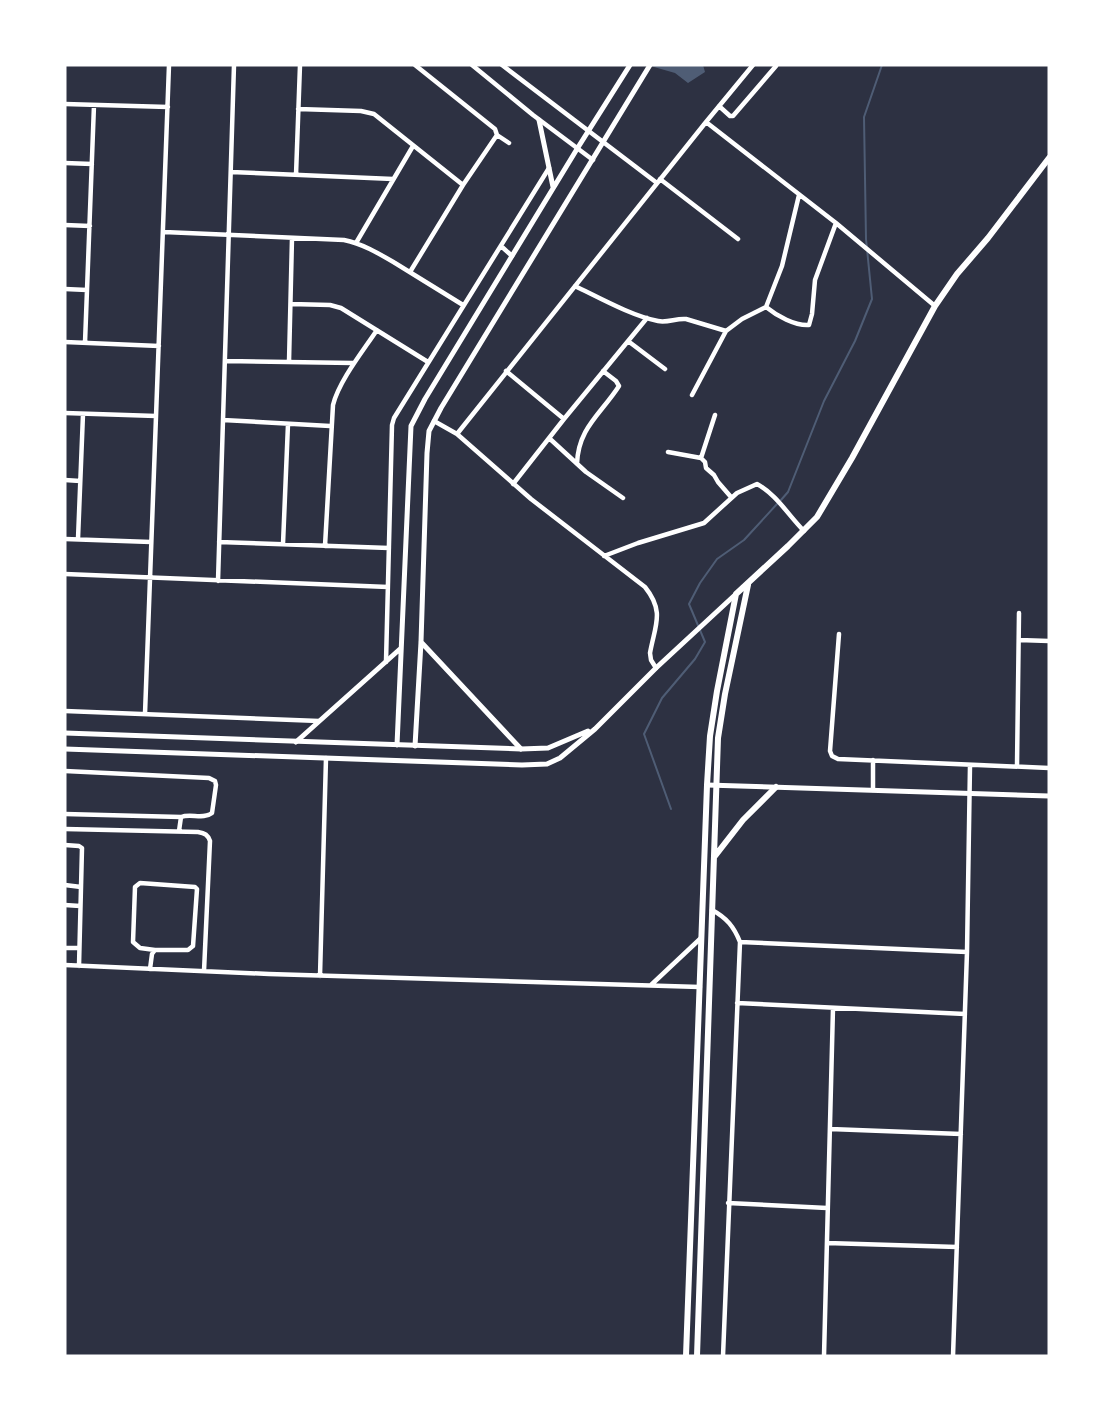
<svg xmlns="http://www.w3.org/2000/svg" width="1114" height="1421" viewBox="0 0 1114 1421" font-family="'Work Sans',sans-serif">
<rect width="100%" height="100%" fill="#2d3142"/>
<!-- water -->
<path fill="#4f5d75" d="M647,65H703L705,72L688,83L675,73Z"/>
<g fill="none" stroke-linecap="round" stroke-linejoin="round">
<!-- stream -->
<path stroke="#4f5d75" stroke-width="2" d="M781,500L788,492L824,401L855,341L872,299L866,239L864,117L882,65
M671,809L644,734L662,698L695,659L705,642L689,604L700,583L717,559L744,540L777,504"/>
<!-- minor -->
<path stroke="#fff" stroke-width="4.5" d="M415,65L495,129L497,135L509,143
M472,65L533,115L593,160
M502,65L657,183
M65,104L168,107
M719,106L730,116H733L776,66
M298,109L361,111L374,114L463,185
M706,122L753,65
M65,163L92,164
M231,172L393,179
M296,175L300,65
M660,179L738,239
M65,225L90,226
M164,232L344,240C363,244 378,253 395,263C418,277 440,291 463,305
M356,243L413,146
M501,246L512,256
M410,272L463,185L497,135
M575,286C600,298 632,316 658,321C668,323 676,318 686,319L726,331
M65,289L87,290
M291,304L330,305L341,308L428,362
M766,307C777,316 795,326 809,325L812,314L815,280L836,223
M628,341L665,369
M65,342L159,346
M85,343L94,105
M225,361L353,363
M289,362L292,238
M506,371L564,419
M692,395L726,331L742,319L766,307L782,266L799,195
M65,413L156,416
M223,420L330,426
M434,421L457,434
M549,438L586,472L623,498
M668,452L701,458L705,462L706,468L714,475L718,482L731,497
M701,458L715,415
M577,464C578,428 601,414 619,386L616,381L603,371
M65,480L80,481
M513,484L564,419L647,318
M65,539L151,542
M78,539L83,414
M219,542L389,548
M283,544L288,424
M325,546L333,405C339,381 363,351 377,330
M604,556L638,543L704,523L737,493L757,484C776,494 789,516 804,531
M65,574L388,587
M218,581L234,65
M839,634L830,751L832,756L838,759L1049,768
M1019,640L1049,641
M386,662L392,425L394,418L549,168
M656,668L651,660L650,653C655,625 665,612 645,587L531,499L457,434L706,122L836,223L935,306
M65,711L319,721
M145,714L169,65
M1017,766L1019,613
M65,771L209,778L215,781L216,785L212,813C203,820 191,813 181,817L179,831
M873,790V760
M65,814L181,817
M65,829L198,832C205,833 208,835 210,841L204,971
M65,845L79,846L82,848L79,966
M65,885L81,887
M65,905L80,906
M712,910C727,918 734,927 740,942
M65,948H79
M65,965L269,974L700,987
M150,969L152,954L155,950H188L193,946L197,889L195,887L140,883L135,887L133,942L140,948L155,950
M320,976L326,758
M651,985L701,938
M737,1003L965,1014
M830,1129L961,1134
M728,1203L827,1208
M827,1243L957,1247
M723,1356L740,942L967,952
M824,1356L833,1008
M953,1356L967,952L970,765"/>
<!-- tertiary -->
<path stroke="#fff" stroke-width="5" d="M539,120L553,187
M421,642L521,749
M296,742L400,649
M397,745L411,426L425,399L577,149L630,65
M415,746L421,642L427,453L429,431L441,408L650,65"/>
<!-- secondary -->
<path stroke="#fff" stroke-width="5" d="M65,733L521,749L548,748L588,731
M65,749L522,765L547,764L560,758L595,729L656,668L736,594
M707,785L1049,796"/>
<!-- primary -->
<path stroke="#fff" stroke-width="6" d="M715,856L743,820L776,787
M686,1356L707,785L710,736L717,691L736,594L788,546L817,517L852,458L935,306L957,274L988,238L1049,158
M697,1356L718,738L725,694L748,585"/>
</g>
<!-- border -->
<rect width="1114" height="1421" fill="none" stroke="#ffffff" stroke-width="133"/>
</svg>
